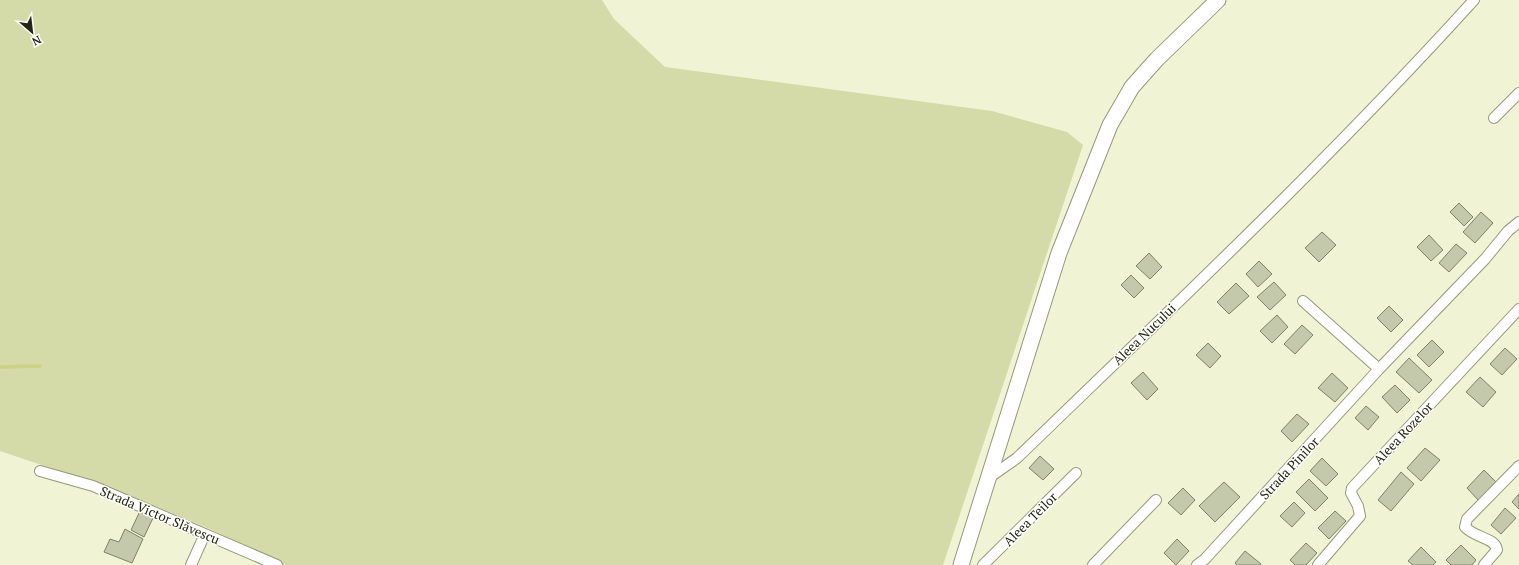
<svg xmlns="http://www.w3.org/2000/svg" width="1519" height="565" viewBox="0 0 1519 565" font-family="'PT Serif',serif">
<rect width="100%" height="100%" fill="#f0f4d5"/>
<!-- green -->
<path fill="#d4daa8" d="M0,0H602L614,19L665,67L992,111L1067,132L1083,145L943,565H285L210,529L116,490L0,451Z"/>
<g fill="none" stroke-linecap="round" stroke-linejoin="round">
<!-- stream -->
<path stroke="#cbd382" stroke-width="3.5" d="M0,367L40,366"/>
</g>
<!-- building -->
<path fill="#c5c9ab" stroke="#7e8266" d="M1459,203L1473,217L1464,226L1450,212Z
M1481,212L1493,223L1475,243L1463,232Z
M1322,232L1336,245L1319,262L1305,248Z
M1429,235L1443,250L1431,261L1417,247Z
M1456,244L1467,253L1449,272L1439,263Z
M1149,253L1162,267L1150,279L1136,266Z
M1259,261L1272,274L1258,287L1246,274Z
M1131,275L1144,288L1134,298L1121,285Z
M1274,282L1286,295L1270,310L1257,297Z
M1236,283L1249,296L1229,314L1217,302Z
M1389,306L1403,320L1391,332L1377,318Z
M1277,315L1288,327L1272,343L1260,331Z
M1302,325L1313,335L1295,354L1284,344Z
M1432,340L1444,352L1429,367L1417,355Z
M1208,343L1221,356L1210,368L1196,355Z
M1505,348L1517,359L1502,375L1490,364Z
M1409,358L1432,380L1419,393L1396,372Z
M1143,372L1158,389L1147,400L1131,383Z
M1332,373L1348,388L1335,402L1318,388Z
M1480,377L1496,392L1483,407L1466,392Z
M1395,385L1410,400L1397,413L1382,397Z
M1366,406L1379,417L1368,430L1355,418Z
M1297,414L1309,424L1292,442L1281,431Z
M1425,448L1440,460L1421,481L1407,468Z
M1040,456L1054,469L1043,480L1029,468Z
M1322,458L1338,474L1326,486L1310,471Z
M1484,470L1497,483L1479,501L1467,488Z
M1401,472L1414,484L1391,511L1378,500Z
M1309,479L1328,498L1315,511L1296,492Z
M1224,482L1240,497L1215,522L1199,506Z
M1183,488L1195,500L1181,515L1168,503Z
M1519,494V509L1512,502Z
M1294,502L1305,513L1292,527L1280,516Z
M1505,508L1516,518L1501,534L1491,525Z
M140,511L153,518L144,537L131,530Z
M1335,511L1346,521L1329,539L1318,528Z
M125,529L143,539L132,563L104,552L110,539L119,542Z
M1177,539L1189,551L1176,565L1164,553Z
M1306,543L1317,553L1306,565H1295L1290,560Z
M1461,545L1476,560L1472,565H1451L1446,560Z
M1421,547L1436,562L1433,565H1413L1408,561Z
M1245,551L1261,564L1260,565H1237L1235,563Z"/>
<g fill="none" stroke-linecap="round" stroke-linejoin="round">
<defs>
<path id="street" d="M1494,118L1519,93
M1303,301L1379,369
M40,471L93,486L277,565
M990,477L1017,458C1172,308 1329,160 1474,0
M191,565L205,534
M983,565L1076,473
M1093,565L1156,500
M1197,565L1205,559L1379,369L1485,259L1508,231L1519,222
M1318,565L1360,516L1358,506L1351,493L1352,488L1519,309
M1484,565L1497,550C1496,538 1475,538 1465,527L1467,519L1519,466"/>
<path id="primary" d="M961,565L1059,253L1110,125L1132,87L1157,59L1218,0"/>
</defs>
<!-- street casing -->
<use href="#street" stroke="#95987c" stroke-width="12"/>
<!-- primary casing -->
<use href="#primary" stroke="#95987c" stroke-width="17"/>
<!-- street -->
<use href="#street" stroke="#fff" stroke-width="10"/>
<!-- primary -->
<use href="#primary" stroke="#fff" stroke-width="15"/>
</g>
<g text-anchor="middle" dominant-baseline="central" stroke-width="3" stroke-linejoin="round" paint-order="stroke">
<!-- street labels -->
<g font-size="13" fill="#232519" stroke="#fefff8">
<text transform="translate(1144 334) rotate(-44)">Aleea Nucului</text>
<text transform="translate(1403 433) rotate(-47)">Aleea Rozelor</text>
<text transform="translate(1289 468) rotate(-47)">Strada Pinilor</text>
<text transform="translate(160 515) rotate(23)">Strada Victor Slăvescu</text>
<text transform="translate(1030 519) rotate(-45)">Aleea Teilor</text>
</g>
</g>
<!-- north arrow -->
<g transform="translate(32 32) rotate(152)" stroke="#fefff8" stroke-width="3" paint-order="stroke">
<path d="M0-3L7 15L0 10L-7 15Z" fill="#232519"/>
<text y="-6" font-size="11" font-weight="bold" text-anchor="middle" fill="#232519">N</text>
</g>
</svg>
